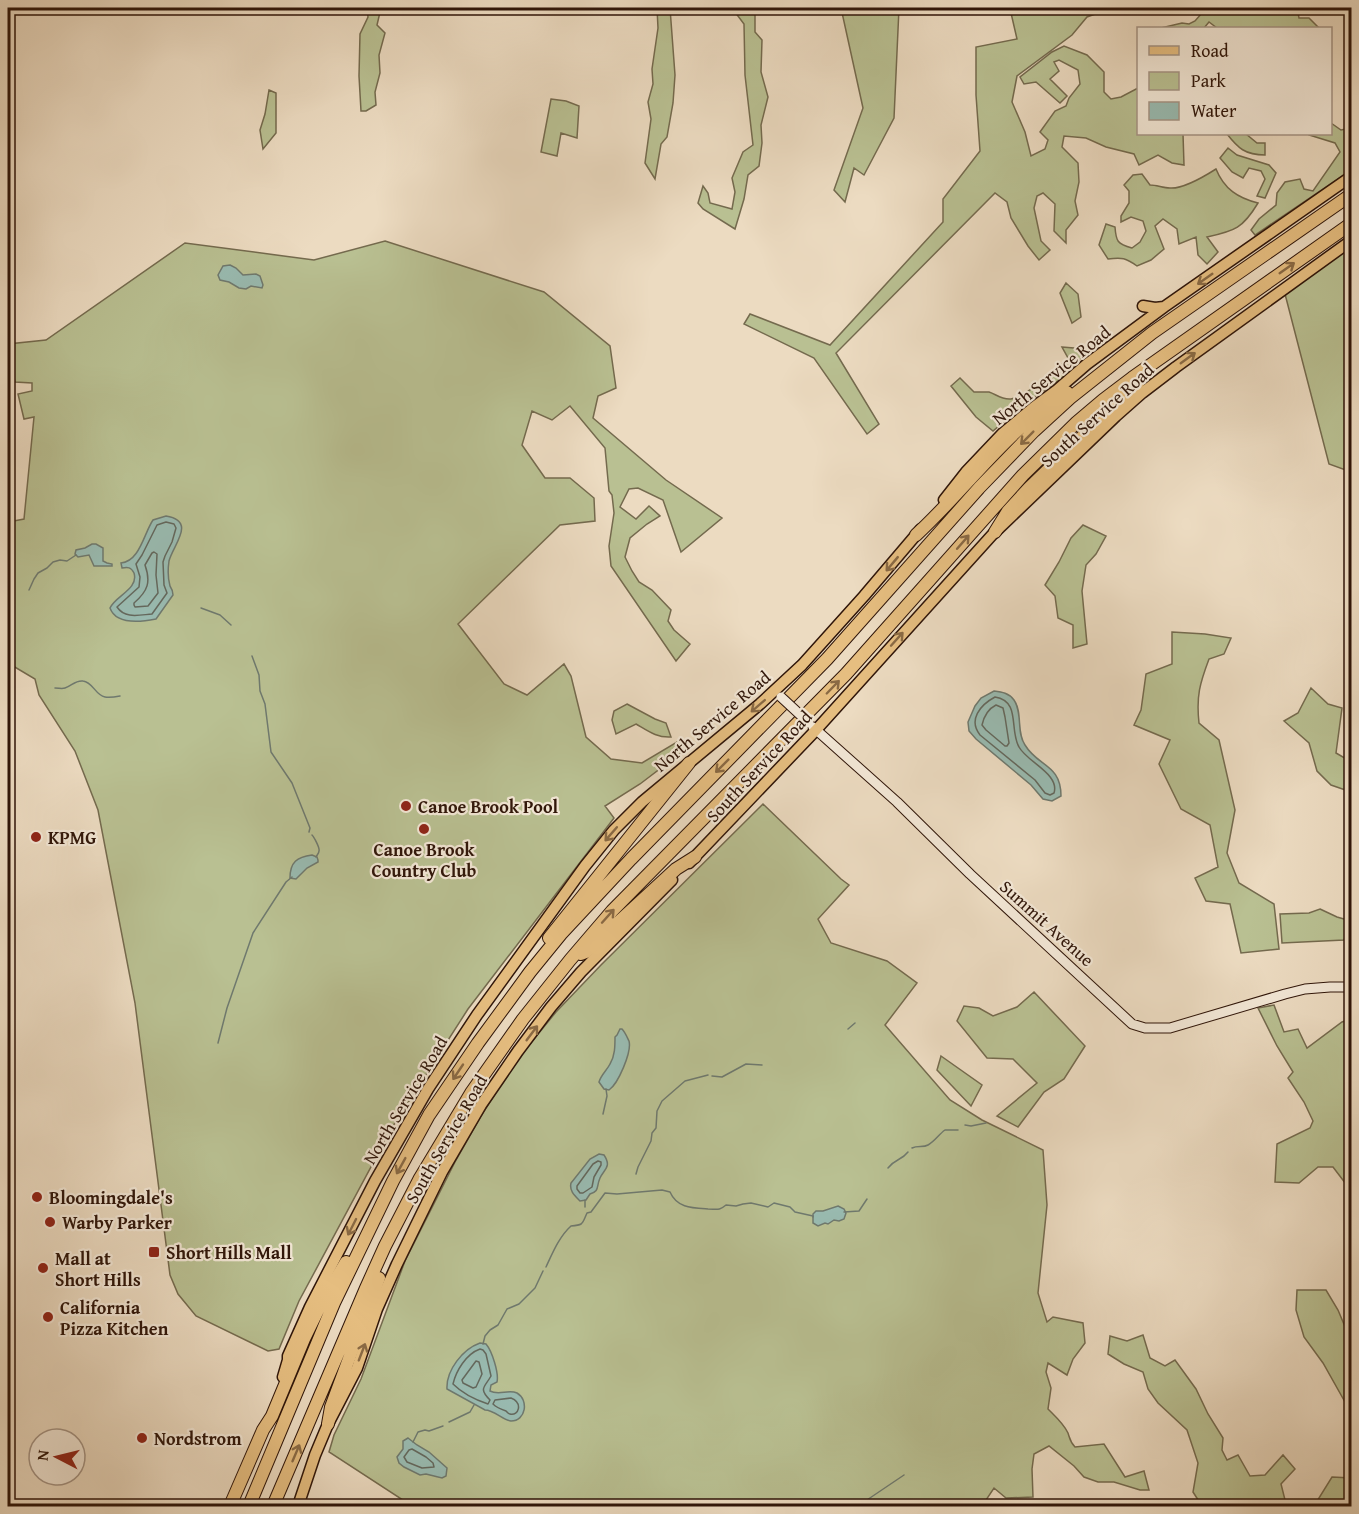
<svg xmlns="http://www.w3.org/2000/svg" width="1359" height="1514" viewBox="0 0 1359 1514" font-family="'Gentium Book Plus',serif">
<rect width="100%" height="100%" fill="#ecdbc1"/>
<filter id="stains"><feTurbulence type="fractalNoise" baseFrequency=".00333" numOctaves="4"/><feColorMatrix values="0 0 0 0 .2 0 0 0 0 .09 0 0 0 0 .02 0 0 0 .5 -.17"/></filter>
<radialGradient id="worn" r=".72"><stop offset=".6" stop-color="#630" stop-opacity="0"/><stop offset="1" stop-color="#630" stop-opacity=".3"/></radialGradient>
<!-- green -->
<path fill="#b9c092" stroke="#746a4e" stroke-width="1.5" d="M367,8H381L377,25L385,33L379,55L380,73L375,92L376,105L366,111H361L359,76L360,34L368,17Z
M657,8H670L675,75L673,103L667,137L661,144L655,179L645,163L651,119L648,102L653,84L652,69L658,28Z
M736,8H755V32L762,40L761,72L768,97L761,125L762,143L759,166L748,175L744,199L735,229L703,209L698,203L703,186L708,193L710,203L732,209L735,192L732,178L743,152L753,145L745,75L744,24L735,12Z
M841,8H899L894,118L864,175L854,168L845,202L834,190L863,108Z
M986,8H1108L1107,10L1087,17L1072,35L1017,76L1012,102L1025,132L1031,156L1045,149L1048,140L1040,132L1055,111L1066,106L1069,98L1080,84L1078,70L1059,60L1054,62L1059,71L1050,79L1067,96L1060,103L1036,82L1024,84L1020,77L1052,52L1064,46L1087,55L1104,72V92L1111,99L1121,97L1138,88V134H1183L1184,165L1172,163L1158,155L1139,165L1134,154L1106,147L1086,138L1064,136L1062,147L1078,163L1079,182L1075,201L1078,215L1066,230V243L1054,231L1055,204L1043,193L1037,196L1034,208L1041,241L1050,250L1039,260L1028,246L1011,218L1007,202L995,193L836,353L879,424L867,434L814,358L744,324L750,314L830,345L943,222V199L980,151L976,95V47L1017,39L1011,13L986,9Z
M1198,8H1299L1298,13L1299,18H1309L1319,28H1217L1209,22L1204,28H1161L1182,23L1189,24L1195,21L1202,13Z
M269,90L276,93V133L263,149L260,130L265,114Z
M551,99L566,101L579,106L577,138L561,133L557,156L541,152Z
M1331,123L1341,130L1351,128V170L1255,235L1251,230L1259,219L1276,205L1277,193L1285,182L1300,179L1304,189L1313,191L1340,152L1335,143L1309,135V134H1330Z
M1227,134H1246L1257,143H1265V155C1245,155 1238,148 1227,134Z
M1228,148L1237,155L1269,165L1276,173L1265,198L1257,196L1265,179L1261,171L1249,168L1243,178L1232,172L1220,158Z
M1216,169C1224,189 1238,198 1258,203C1243,228 1235,231 1207,237L1218,252L1207,264L1198,255L1196,237L1179,244L1177,229L1163,219L1155,226L1164,249L1151,260L1137,266C1126,258 1122,257 1108,259L1099,245L1106,224L1115,227C1116,241 1117,244 1132,248L1140,242L1146,231L1143,221L1131,217L1121,222V216L1129,203V191L1124,185L1133,175L1142,174L1150,185C1157,185 1163,188 1170,188C1183,189 1205,176 1216,169Z
M385,241L544,292L610,346L616,388L598,396L593,418L666,480L722,518L681,552L663,500L638,488L629,489L620,507L636,519L649,506L660,516L647,524L630,538L625,557L632,571L639,582L652,590L671,610L668,621L674,630L690,644L676,661L611,566L609,546L614,513L612,495L609,491L605,448L570,406L552,420L532,411L522,445L545,478H570L594,498L595,521L560,525L458,624L504,684L527,695L564,664L571,676L586,737L611,759L642,763L677,742L682,752L640,784L605,806L614,818L468,1009L393,1126L299,1301L279,1349L268,1351L196,1316L178,1294L170,1275L135,1003L98,810L75,751L39,695L35,679L8,663V522L24,519L34,417L24,419L18,394L32,391V383L15,382L8,353V344L46,340L185,243L314,260Z
M1351,247V472L1329,464L1285,294Z
M1066,283L1078,294L1081,317L1072,323L1060,293Z
M1062,347L1074,348L1085,353L1064,377L1028,401L993,431L976,417L951,386L960,378L974,392C979,392 984,392 989,392C996,394 1001,400 1011,399C1028,395 1056,371 1068,358Z
M1083,525L1106,536L1096,554L1086,565L1082,591L1087,644L1073,648V625L1058,618L1055,596L1045,585L1059,562L1071,538Z
M1172,632L1205,634L1231,638L1224,654L1209,659C1200,683 1196,696 1199,723L1219,740L1235,810L1227,853L1239,883L1274,904L1279,949L1241,953L1230,904L1206,901L1195,878L1218,867L1210,825L1181,809L1159,764L1170,740L1134,725L1141,710L1146,674L1172,664Z
M1311,688L1328,704L1342,708L1336,753L1348,760H1351V792L1331,785L1317,771L1309,743L1284,721L1298,713Z
M627,704L655,719L666,723L671,737C657,738 648,731 636,724L616,734L612,720L614,711Z
M763,804L841,879L849,885L818,919L831,943L887,961L917,983L885,1025L950,1100L982,1120L1043,1150L1047,1205L1038,1293L1047,1322L1053,1317L1083,1323L1085,1343L1073,1359L1067,1375L1048,1363L1046,1372L1051,1388L1048,1409C1055,1416 1064,1424 1068,1433C1070,1439 1070,1442 1075,1447L1104,1444L1125,1477L1144,1471L1149,1490H1140L1114,1482H1098L1084,1477L1074,1466L1049,1446L1034,1454L1032,1469L1033,1497L1006,1498L994,1488L982,1506H412L329,1452L334,1435L361,1379L405,1261L455,1162L481,1116L501,1084L521,1055L556,1012L601,965Z
M1320,909L1337,917L1351,921L1344,940L1282,943L1280,914L1309,913Z
M1034,992L1085,1046L1064,1079L1044,1092L1018,1127L997,1116L1037,1083L1013,1059L987,1058L957,1021L964,1006L979,1008L993,1016L1017,1007Z
M1274,1005L1284,1032L1298,1029L1307,1048L1342,1022L1351,1019L1352,1058L1350,1061L1352,1069L1351,1187L1349,1188L1333,1167H1318L1299,1183L1275,1182L1277,1144L1310,1128L1313,1121L1304,1102L1288,1078L1293,1072L1277,1046L1258,1008Z
M941,1056L982,1085L971,1106L937,1070Z
M1297,1290H1326L1338,1310L1351,1341V1401L1345,1402L1323,1363L1304,1337L1296,1310Z
M1143,1335L1150,1358L1165,1366L1175,1360L1196,1389L1208,1414L1223,1438L1222,1450L1227,1460L1238,1455L1250,1476L1265,1475L1283,1455L1295,1469L1281,1484L1285,1500L1299,1506H1242C1232,1503 1214,1507 1202,1506L1193,1492L1198,1463L1187,1430L1158,1403L1148,1389L1143,1372L1124,1364L1108,1354L1110,1336L1127,1341Z
M1332,1477L1351,1478V1506H1314Z"/>
<!-- water -->
<path fill="#99bbb1" stroke="#6f796e" stroke-width="1.5" d="M230,265L236,268L243,275L256,274L260,276L263,285L262,288L251,286L246,289L239,288L229,282L220,280L218,275L223,266Z
M166,516C197,521 173,545 169,561C168,568 168,579 170,586C172,589 173,591 173,595L156,619C141,622 116,625 110,608C115,596 139,589 134,573C131,567 128,567 122,568L121,563C140,561 144,533 153,520Z
M92,544H96L103,548V561L107,563L112,564V566H94L89,555L78,557L75,554L76,550L85,548Z
M994,691C1002,692 1009,693 1014,700C1023,713 1016,732 1025,745C1038,767 1061,764 1061,796L1052,801L1043,799L1031,785L976,739L969,731L968,722L975,706L981,698Z
M312,855L317,857L318,860V862L307,868L296,879L290,878C290,862 297,857 312,855Z
M620,1029H622C625,1032 627,1037 629,1041C632,1052 618,1084 609,1090L604,1089L599,1082C601,1075 607,1070 610,1064C615,1056 615,1046 615,1037L617,1035Z
M599,1154L604,1155C612,1167 604,1169 600,1178C596,1187 600,1191 590,1194L586,1200L580,1201C575,1196 569,1191 571,1183L590,1159Z
M838,1206L844,1209L846,1213L844,1219L839,1221L834,1220L828,1224L825,1223L818,1226L813,1223V1214L816,1211H823Z
M480,1343L486,1344C492,1351 499,1373 497,1382L491,1385L490,1391C499,1396 508,1389 517,1393C529,1400 526,1421 511,1421C503,1420 494,1410 485,1410L447,1389C446,1370 463,1349 480,1343Z
M408,1438L417,1445L429,1452L447,1468L446,1476L442,1478L426,1474L420,1475L404,1467L399,1463L397,1457L403,1449V1441Z"/>
<g fill="none" stroke-linecap="round" stroke-linejoin="round">
<!-- shore -->
<path stroke="#64685d" stroke-width="1.5" d="M166,522L174,524L176,528L172,542L165,556L163,562L164,585L167,593L152,614C139,615 125,619 117,607L139,587L140,577L136,564L142,555L157,525Z
M154,552L157,554L156,575L158,593L148,606L135,607L134,605V603C148,591 151,582 145,565L152,553Z
M995,697C1021,701 1009,730 1019,747C1027,762 1060,774 1054,793L1050,795L1045,793L1035,780L980,735C968,720 980,705 995,697Z
M996,705L1003,708L1005,717L1009,743L1007,746H1005L986,730L982,725C984,716 988,709 996,705Z
M598,1161L601,1162V1165L594,1177L592,1187L583,1193H580L577,1189V1186L593,1164Z
M480,1349L483,1350L486,1354L491,1376C485,1387 478,1388 490,1400L488,1404C476,1400 462,1393 453,1384C456,1371 466,1354 480,1349Z
M476,1361L479,1362L482,1374L476,1387L473,1388L463,1383L462,1380Z
M511,1398C523,1403 519,1416 510,1414C508,1414 507,1412 506,1411C500,1409 497,1408 493,1404L495,1400Z
M412,1449L426,1457L433,1463L434,1467L422,1468L407,1462L404,1457L409,1450Z"/>
<!-- stream -->
<path stroke="#6f796e" stroke-width="1.5" d="M29,590L34,579L38,573L47,568L53,562L60,560L67,561L76,555
M201,608L220,615L231,625
M252,656L259,675L260,691L265,704L271,752L292,783L310,828L309,832
M55,688C59,688 62,689 65,688C72,686 75,680 83,681C93,682 95,695 105,697C110,698 115,697 120,696
M312,835C314,837 320,848 319,851C319,853 317,855 316,857
M848,1029L855,1023
M218,1043L227,1008L253,933L286,882L292,877
M712,1076L722,1077L746,1064L762,1065
M603,1114L607,1096L606,1089
M965,1125L971,1126L986,1123
M912,1148C918,1145 923,1148 928,1145C935,1141 939,1134 945,1130H958
M888,1168C896,1158 901,1161 908,1152
M636,1174L638,1167L651,1141L652,1133L656,1128L657,1111L662,1101L685,1081L708,1075
M585,1200V1207
M844,1212L859,1211L867,1199
M546,1267C553,1252 559,1237 571,1226C584,1225 582,1224 587,1213L591,1212L605,1193L617,1194L662,1190L670,1192C677,1208 692,1208 708,1209C717,1209 719,1211 726,1205L736,1206L743,1204L751,1203L768,1207L774,1203L790,1207L795,1212L813,1216V1217
M483,1344L485,1336L490,1330L498,1325L507,1309L519,1304L535,1288L543,1271
M449,1422L470,1412L474,1405
M413,1442L418,1432L425,1430L429,1431L443,1426
M858,1506L904,1475"/>
<defs>
<path id="secondary" d="M813,727L897,802L970,874L1132,1024L1145,1028H1170L1285,994L1305,989L1330,987H1352"/>
<path id="primary" d="M1143,306L1155,308L1164,307
M944,500L966,472L1003,433L1034,407L1057,390L1087,364L1164,307L1352,176
M689,863L816,730L993,534L1116,416L1142,393L1176,367L1352,240
M283,1377L288,1360V1356L310,1307L375,1181L428,1089L477,1015L585,866L614,830L642,802L760,704L802,665L864,596L921,529
M298,1506L315,1455L328,1424L357,1368L377,1309L397,1264L442,1172L481,1105L518,1051L551,1007L581,972L672,880"/>
<path id="highway" d="M995,532L1008,511L1029,488L1139,382
M916,535C968,487 1006,430 1067,392
M549,938L689,763
M581,954L586,952L676,869L695,857
M328,1424L331,1407L379,1278
M230,1506L263,1430L272,1416L304,1339L322,1302L346,1262
M249,1506L334,1303L393,1181L429,1115L478,1043L530,972L561,934L631,859L827,659L979,488L1034,431L1070,398L1152,333L1352,194
M273,1506L366,1288L385,1246L420,1178L471,1093L523,1019L570,960L612,911L846,674L1023,475L1077,422L1103,400L1132,378L1352,223"/>
</defs>
<!-- secondary casing -->
<use href="#secondary" stroke="#2f1509" stroke-width="11"/>
<!-- primary casing -->
<use href="#primary" stroke="#2f1509" stroke-width="13"/>
<!-- highway casing -->
<use href="#highway" stroke="#2f1509" stroke-width="14"/>
<!-- secondary -->
<use href="#secondary" stroke="#f3e8d7" stroke-width="9"/>
<!-- primary -->
<use href="#primary" stroke="#e6be80" stroke-width="10"/>
<!-- highway -->
<use href="#highway" stroke="#e6be80" stroke-width="12"/>
<defs>
<path id="secondary-bridge" d="M781,697L809,723"/>
</defs>
<!-- secondary-bridge casing -->
<use href="#secondary-bridge" stroke="#2f1509" stroke-width="11" stroke-linecap="butt"/>
<!-- secondary-bridge -->
<use href="#secondary-bridge" stroke="#f3e8d7" stroke-width="9"/>
</g>
<!-- one-way arrows -->
<defs><path id="oneway-shaft" d="M-6 0H5M1.5-3L5.5 0L1.5 3" fill="none" stroke-width="1.6" stroke-linecap="round" stroke-linejoin="round" transform="scale(1.5)"/></defs>
<g stroke="#8a6a44">
<use href="#oneway-shaft" transform="translate(1287 268) rotate(-35)"/>
<use href="#oneway-shaft" transform="translate(1205 279) rotate(145)"/>
<use href="#oneway-shaft" transform="translate(1188 358) rotate(-36)"/>
<use href="#oneway-shaft" transform="translate(1027 438) rotate(135)"/>
<use href="#oneway-shaft" transform="translate(963 542) rotate(-49)"/>
<use href="#oneway-shaft" transform="translate(892 564) rotate(130)"/>
<use href="#oneway-shaft" transform="translate(897 639) rotate(-48)"/>
<use href="#oneway-shaft" transform="translate(833 687) rotate(-46)"/>
<use href="#oneway-shaft" transform="translate(758 706) rotate(139)"/>
<use href="#oneway-shaft" transform="translate(722 766) rotate(135)"/>
<use href="#oneway-shaft" transform="translate(611 834) rotate(131)"/>
<use href="#oneway-shaft" transform="translate(608 916) rotate(-48)"/>
<use href="#oneway-shaft" transform="translate(532 1033) rotate(-53)"/>
<use href="#oneway-shaft" transform="translate(458 1072) rotate(124)"/>
<use href="#oneway-shaft" transform="translate(401 1166) rotate(119)"/>
<use href="#oneway-shaft" transform="translate(352 1227) rotate(117)"/>
<use href="#oneway-shaft" transform="translate(362 1352) rotate(-69)"/>
<use href="#oneway-shaft" transform="translate(296 1453) rotate(-67)"/>
</g>
<!-- markers -->
<g fill="#8f2418" stroke="#f3e8d7" stroke-width="2">
<circle cx="406" cy="806" r="6"/>
<circle cx="424" cy="829" r="6"/>
<circle cx="36" cy="837" r="6"/>
<circle cx="37" cy="1197" r="6"/>
<circle cx="50" cy="1222" r="6"/>
<rect x="148" y="1246" width="12" height="12" rx="3"/>
<circle cx="43" cy="1268" r="6"/>
<circle cx="48" cy="1317" r="6"/>
<circle cx="142" cy="1438" r="6"/>
</g>
<g text-anchor="middle" dominant-baseline="central" stroke-width="4.5" stroke-linejoin="round" paint-order="stroke">
<!-- street labels -->
<g font-size="18" fill="#2f1509" stroke="#f3e8d7">
<text transform="translate(1051 375) rotate(-39)">North Service Road</text>
<text transform="translate(1097 415) rotate(-42)">South Service Road</text>
<text transform="translate(712 721) rotate(-40)">North Service Road</text>
<text transform="translate(759 766) rotate(-47)">South Service Road</text>
<text transform="translate(1047 923) rotate(42)">Summit Avenue</text>
<text transform="translate(405 1100) rotate(-59)">North Service Road</text>
<text transform="translate(446 1139) rotate(-60)">South Service Road</text>
</g>
<!-- poi labels -->
<g font-size="18" font-weight="bold" fill="#2f1509" stroke="#f3e8d7" text-anchor="start">
<text x="418" y="806">Canoe Brook Pool</text>
<text x="48" y="837">KPMG</text>
<text x="424" y="849" text-anchor="middle">Canoe Brook<tspan x="424" dy="21">Country Club</tspan></text>
<text x="49" y="1197">Bloomingdale's</text>
<text x="62" y="1222">Warby Parker</text>
<text x="166" y="1252">Short Hills Mall</text>
<text x="55" y="1258">Mall at<tspan x="55" dy="21">Short Hills</tspan></text>
<text x="60" y="1307">California<tspan x="60" dy="21">Pizza Kitchen</tspan></text>
<text x="154" y="1438">Nordstrom</text>
</g>
</g>
<!-- margin -->
<rect width="1359" height="1514" fill="none" stroke="#ecdbc1" stroke-width="30"/>
<rect x="9" y="9" width="1341" height="1496" fill="none" stroke="#2f1509" stroke-width="3"/>
<rect x="15" y="15" width="1329" height="1484" fill="none" stroke="#2f1509" stroke-width="1.5"/>
<!-- legend -->
<rect x="1137" y="27" width="195" height="108" fill="#f3e8d7" stroke="#a59485" stroke-width="1.5"/>
<rect x="1149" y="46" width="30" height="9" fill="#e6be80" stroke="#a59485" stroke-width="1.5"/>
<text x="1191" y="57" font-size="18" fill="#2f1509">Road</text>
<rect x="1149" y="72" width="30" height="18" fill="#b9c092" stroke="#a59485" stroke-width="1.5"/>
<text x="1191" y="87" font-size="18" fill="#2f1509">Park</text>
<rect x="1149" y="102" width="30" height="18" fill="#99bbb1" stroke="#a59485" stroke-width="1.5"/>
<text x="1191" y="117" font-size="18" fill="#2f1509">Water</text>
<!-- north arrow -->
<g transform="translate(57 1457) rotate(277)"><circle r="28" fill="#f3e8d7" stroke="#a59485" stroke-width="1.5"/>
<path d="M0-4.5L10 22L0 15L-10 22Z" fill="#8f2418"/>
<text y="-9" font-size="16" font-weight="bold" text-anchor="middle" fill="#2f1509">N</text>
</g>
<rect width="100%" height="100%" filter="url(#stains)"/>
<rect width="100%" height="100%" fill="url(#worn)"/>
</svg>
